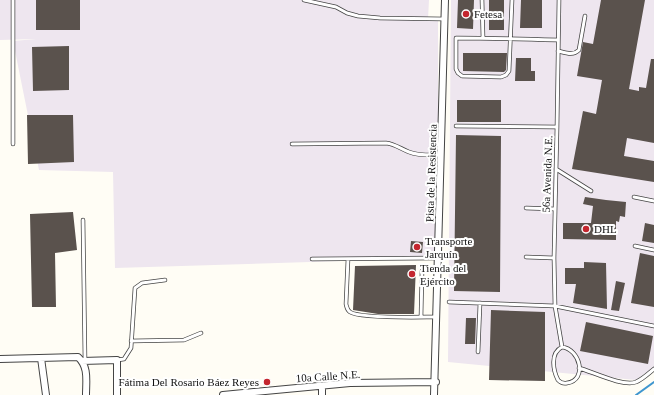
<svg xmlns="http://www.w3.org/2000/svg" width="654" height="395" viewBox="0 0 654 395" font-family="Georgia,serif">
<rect width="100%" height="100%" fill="#fffdf5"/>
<!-- industrial -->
<path fill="#eee6ef" d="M0,0H429L428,19H438V258L115,268L113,172L39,170L13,41L36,39L0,40Z
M451,0H654V367L636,380L448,362Z"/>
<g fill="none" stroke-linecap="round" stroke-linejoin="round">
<!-- stream -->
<path stroke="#3f96cf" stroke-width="2" d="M636,395L654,382"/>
</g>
<!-- building -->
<path fill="#5a524d" d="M36,0H80V30H36Z
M458,0H474L473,29L457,28Z
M489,0H504V30H489Z
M521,0H542V28H520Z
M601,0H645L629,89L639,91V87L646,88L651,59H654V143L627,138L624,156L654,161V182L572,169L583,111L596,114L602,80L577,76L583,42L593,44Z
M69,46V90L33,91L32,47Z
M463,53H507L506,70L504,72L463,71Z
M516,58H531V71H535V81H515Z
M457,100H501V122H457Z
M27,115H73L74,162L28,164Z
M456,135L501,136L500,292L454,291Z
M585,197L606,200L626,202L625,217L620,216L619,222L616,221V240L563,239V223H591L593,206L583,204Z
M73,212L77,250L55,253L56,307H32L30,214Z
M645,223L654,225V243L642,241Z
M411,241L423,242L422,253L410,252Z
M640,253L654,256V307L631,303Z
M584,262L606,263L607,309L573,303L576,284H565V268H584Z
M416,265L414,314H378L353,310L355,266Z
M616,281L625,283L619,311L611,310Z
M491,310L545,312V381L489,380Z
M466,318H476L475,344H465Z
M586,322L653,336L648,364L580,351Z"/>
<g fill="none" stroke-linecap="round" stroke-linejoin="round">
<defs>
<path id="lane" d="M13,0V144
M304,0L336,7L347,13L358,16L380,18L445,19
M482,0L483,38
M512,0L509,71L506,75L501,77L462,76L458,73L456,69V38C490,38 524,39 558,40
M559,0L557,127L554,258L555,306L562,347
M558,51C566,53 573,56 579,50L585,16
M456,126L557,127
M292,144L386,143C395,144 401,149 409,152C419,156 431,155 441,155
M556,169L591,191
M634,197L654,201
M526,208L555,209
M83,220L85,360
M635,246L654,250
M526,257L554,258
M312,259L438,258
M348,259L346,304C347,308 347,310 350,312C361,319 420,317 437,317
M449,302L555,306L654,326
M421,317L422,271
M131,341L184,340L201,333
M562,347C580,349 588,380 567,383C563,384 561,383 558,380C553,370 550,353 562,347Z
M478,352L480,303
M117,360L124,359L131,348L135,288L142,283L165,280
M579,368C593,372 623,387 636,382C643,379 649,373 654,369"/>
<path id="street" d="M41,358L46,395
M0,359L78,357C89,367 86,381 86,395
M82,361L117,360V395
M322,386V395
M223,395L350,383L436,382
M434,395L445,0"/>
</defs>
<!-- lane casing -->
<use href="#lane" stroke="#444" stroke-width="4.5"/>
<!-- street casing -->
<use href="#street" stroke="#444" stroke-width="8"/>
<!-- lane -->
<use href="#lane" stroke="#fff" stroke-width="3"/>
<!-- street -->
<use href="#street" stroke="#fff" stroke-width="6"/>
</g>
<!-- markers -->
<g fill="#c4262e" stroke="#fff" stroke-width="1.5">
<circle cx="466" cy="14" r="4"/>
<circle cx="586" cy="229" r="4"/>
<circle cx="417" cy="247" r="4"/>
<circle cx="412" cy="274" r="4"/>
<circle cx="267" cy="382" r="4"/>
</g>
<g text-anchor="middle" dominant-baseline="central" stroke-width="4" stroke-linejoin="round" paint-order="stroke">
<!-- poi labels -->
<g font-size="11" fill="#111" stroke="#fff" text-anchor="start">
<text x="474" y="14">Fetesa</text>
<text x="594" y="229">DHL</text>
<text x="425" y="241">Transporte<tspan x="425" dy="13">Jarquín</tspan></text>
<text x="420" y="268">Tienda del<tspan x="420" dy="13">Ejército</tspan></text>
<text x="259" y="382" text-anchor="end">Fátima Del Rosario Báez Reyes</text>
</g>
<!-- street labels -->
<g font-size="11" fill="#111" stroke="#fff">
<text transform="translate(431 173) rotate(-88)">Pista de la Resistencia</text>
<text transform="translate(547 174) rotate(-88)">56a Avenida N.E.</text>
<text transform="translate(328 376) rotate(-4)">10a Calle N.E.</text>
</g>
</g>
</svg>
